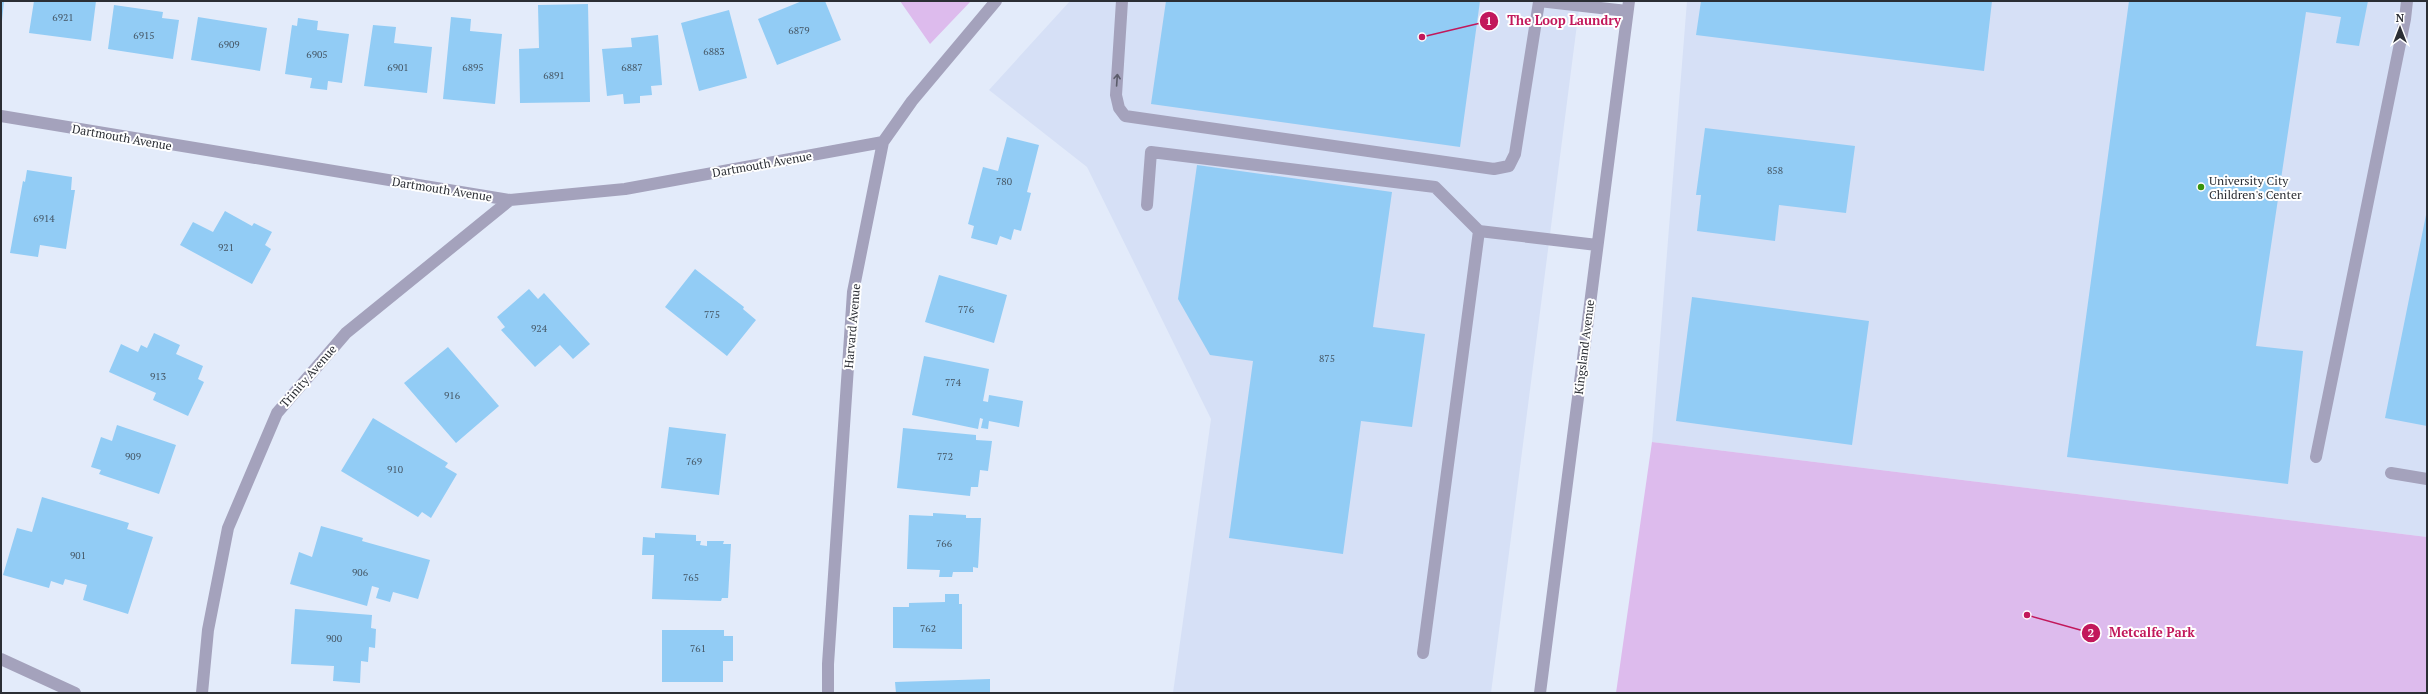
<svg xmlns="http://www.w3.org/2000/svg" width="2428" height="694" viewBox="0 0 2428 694" font-family="'PT Serif',serif">
<rect width="100%" height="100%" fill="#e3ebfa"/>
<!-- built -->
<path fill="#d6e0f6" d="M1070,1H1580L1491,693H1173L1211,419L1087,167L989,90Z
M1687,1H2427V537L1652,442Z"/>
<!-- green -->
<path fill="#ddbbed" d="M900,1H971L930,44Z
M1652,442L2427,537V693H1616Z"/>
<!-- building -->
<path fill="#92ccf5" d="M1,1H4L2,21H1Z
M34,1H96L91,41L29,33Z
M802,1H825L841,40L777,65L758,19Z
M1166,1H1480L1460,147L1151,104Z
M1701,1H1992L1984,71L1696,35Z
M2129,1H2368L2359,46L2336,43L2341,17L2306,12L2256,346L2303,351L2288,484L2067,457Z
M588,4L590,102L520,103L519,49L539,48L538,5Z
M114,5L163,12L162,18L179,20L173,59L108,49Z
M729,10L747,78L699,91L681,23Z
M198,17L267,28L260,71L191,60Z
M451,17L471,19L470,31L502,34L495,104L443,99Z
M298,18L318,21L317,30L349,34L342,83L328,81L327,90L310,88L312,78L285,74L292,25L297,26Z
M373,25L396,27L394,43L432,47L427,93L364,86Z
M658,35L662,85L651,86L652,95L640,96V103L624,104L623,94L607,96L602,49L632,47L631,38Z
M1705,128L1855,146L1846,213L1779,205L1775,241L1697,231L1701,195H1696Z
M1007,137L1039,145L1027,192L1031,193L1021,231L1014,229L1011,240L1000,236L997,245L971,238L974,226L968,224L983,167L998,171Z
M1197,165L1392,192L1373,327L1425,334L1412,427L1361,421L1343,554L1229,538L1253,361L1210,355L1178,299Z
M27,170L72,177L71,190H75L66,249L40,245L38,257L10,253L23,181L25,182Z
M225,211L252,226L254,223L272,232L265,245L271,249L252,284L180,245L193,222L213,232Z
M2426,215H2427V426L2385,418Z
M695,269L744,307L743,309L756,320L727,356L665,307Z
M939,275L1007,295L994,343L925,322Z
M529,289L538,299L544,293L590,344L573,359L560,345L535,367L501,330L505,327L497,317Z
M1692,297L1869,321L1852,445L1676,421Z
M154,333L180,345L176,354L203,366L198,379L204,382L188,416L153,400L156,393L109,372L121,344L138,352L141,345L147,348Z
M448,347L499,406L456,443L404,383Z
M924,356L989,369L983,401L988,402L989,395L1023,401L1019,427L989,421L988,429L981,428L983,419L980,418L978,429L912,415Z
M373,418L448,463L445,467L457,474L431,518L422,512L418,517L341,471Z
M117,425L176,445L159,494L99,474L101,470L91,467L101,437L112,441Z
M669,427L726,434L719,495L661,488Z
M903,428L976,435V440L992,441L988,471L980,470L978,487H971L970,496L897,488Z
M42,497L129,523L127,529L153,537L128,614L83,600L87,585L65,579L63,585L51,581L49,588L3,575L17,528L32,532Z
M933,513L966,515V518H981L978,568L973,567V572H953L952,577H939L940,570L907,569L909,515L933,516Z
M321,526L363,538L362,541L430,560L418,599L393,592L390,602L376,598L379,588L372,586L367,606L290,584L299,552L312,557Z
M655,533L696,535V541H701L700,545L707,546V541H724L723,544H731L728,598H722L721,601L652,599L654,555H642L643,537L655,538Z
M945,594H959V604H962V649L893,648V607H909V603L945,602Z
M295,609L372,615L371,628L376,629L375,648L369,647L368,662L361,661L360,683L333,681L334,666L291,664Z
M662,630H724V636H733V661H723V682H662Z
M990,679V693H896L895,682Z"/>
<g fill="none" stroke-linecap="round" stroke-linejoin="round">
<!-- minor -->
<path stroke="#a4a2bc" stroke-width="12" d="M1122,1L1116,95L1119,108L1125,116L1494,169L1509,166L1515,154L1539,2
M1539,1L1627,11
M1,116L510,200L625,189L883,142
M1147,205L1151,152L1435,187L1479,231
M2316,457L2405,19L2407,1
M2391,473L2427,479
M1423,653L1479,231L1597,245
M1,659L75,693
M202,693L208,630L228,528L277,413L346,333L510,200
M828,693V664L853,292L883,142L912,101L996,1
M1540,693L1629,1"/>
</g>
<!-- one-way arrows -->
<defs><path id="oneway-shaft" d="M-6 0H5M1.5-3L5.5 0L1.5 3" fill="none" stroke-width="1.6" stroke-linecap="round" stroke-linejoin="round"/></defs>
<use stroke="#5b5c6a" href="#oneway-shaft" transform="translate(1117 80) rotate(-86)"/>
<!-- markers -->
<circle fill="#38940c" stroke="#fff" stroke-width="1.5" cx="2201" cy="187" r="4"/>
<g text-anchor="middle" dominant-baseline="central" stroke-width="4" stroke-linejoin="round" paint-order="stroke">
<!-- number labels -->
<g font-size="10" fill="#455664">
<text x="63" y="17">6921</text>
<text x="799" y="30">6879</text>
<text x="144" y="35">6915</text>
<text x="229" y="44">6909</text>
<text x="714" y="51">6883</text>
<text x="317" y="54">6905</text>
<text x="398" y="67">6901</text>
<text x="473" y="67">6895</text>
<text x="632" y="67">6887</text>
<text x="554" y="75">6891</text>
<text x="1775" y="170">858</text>
<text x="1004" y="181">780</text>
<text x="44" y="218">6914</text>
<text x="226" y="247">921</text>
<text x="966" y="309">776</text>
<text x="712" y="314">775</text>
<text x="539" y="328">924</text>
<text x="1327" y="358">875</text>
<text x="158" y="376">913</text>
<text x="953" y="382">774</text>
<text x="452" y="395">916</text>
<text x="133" y="456">909</text>
<text x="945" y="456">772</text>
<text x="694" y="461">769</text>
<text x="395" y="469">910</text>
<text x="944" y="543">766</text>
<text x="78" y="555">901</text>
<text x="360" y="572">906</text>
<text x="691" y="577">765</text>
<text x="928" y="628">762</text>
<text x="334" y="638">900</text>
<text x="698" y="648">761</text>
</g>
<!-- street labels -->
<g font-size="12" fill="#2b2e34" stroke="#fff">
<text transform="translate(122 137) rotate(10)">Dartmouth Avenue</text>
<text transform="translate(762 164) rotate(-10)">Dartmouth Avenue</text>
<text transform="translate(442 189) rotate(9)">Dartmouth Avenue</text>
<text transform="translate(852 326) rotate(-85)">Harvard Avenue</text>
<text transform="translate(1584 347) rotate(-83)">Kingsland Avenue</text>
<text transform="translate(308 376) rotate(-49)">Trinity Avenue</text>
</g>
<!-- poi labels -->
<g font-size="12" fill="#2b2e34" stroke="#fff" text-anchor="start">
<text x="2209" y="180">University City<tspan x="2209" dy="14">Children's Center</tspan></text>
</g>
</g>
<!-- callouts -->
<path fill="none" stroke="#c2185b" stroke-width="1.5" d="M1422 37L1489 21M2027 615L2091 633"/>
<g fill="#c2185b" stroke="#fff" stroke-width="1.5">
<circle cx="1422" cy="37" r="4"/>
<circle cx="2027" cy="615" r="4"/>
<circle cx="1489" cy="21" r="10"/>
<circle cx="2091" cy="633" r="10"/>
</g>
<g font-size="12" text-anchor="middle" font-weight="bold" fill="#fff">
<text x="1489" y="25">1</text>
<text x="2091" y="637">2</text>
</g>
<g font-size="13" text-anchor="middle" font-weight="bold" fill="#c2185b" stroke="#fff" stroke-width="4" stroke-linejoin="round" paint-order="stroke">
<text x="1564" y="25">The Loop Laundry</text>
<text x="2152" y="637">Metcalfe Park</text>
</g>
<!-- border -->
<rect width="2428" height="694" fill="none" stroke="#2b2e34" stroke-width="4"/>
<!-- north arrow -->
<g transform="translate(2400 28)" stroke="#ffffff" stroke-width="3" paint-order="stroke">
<path d="M0-3L7 15L0 10L-7 15Z" fill="#2b2e34"/>
<text y="-6" font-size="11" font-weight="bold" text-anchor="middle" fill="#2b2e34">N</text>
</g>
</svg>
